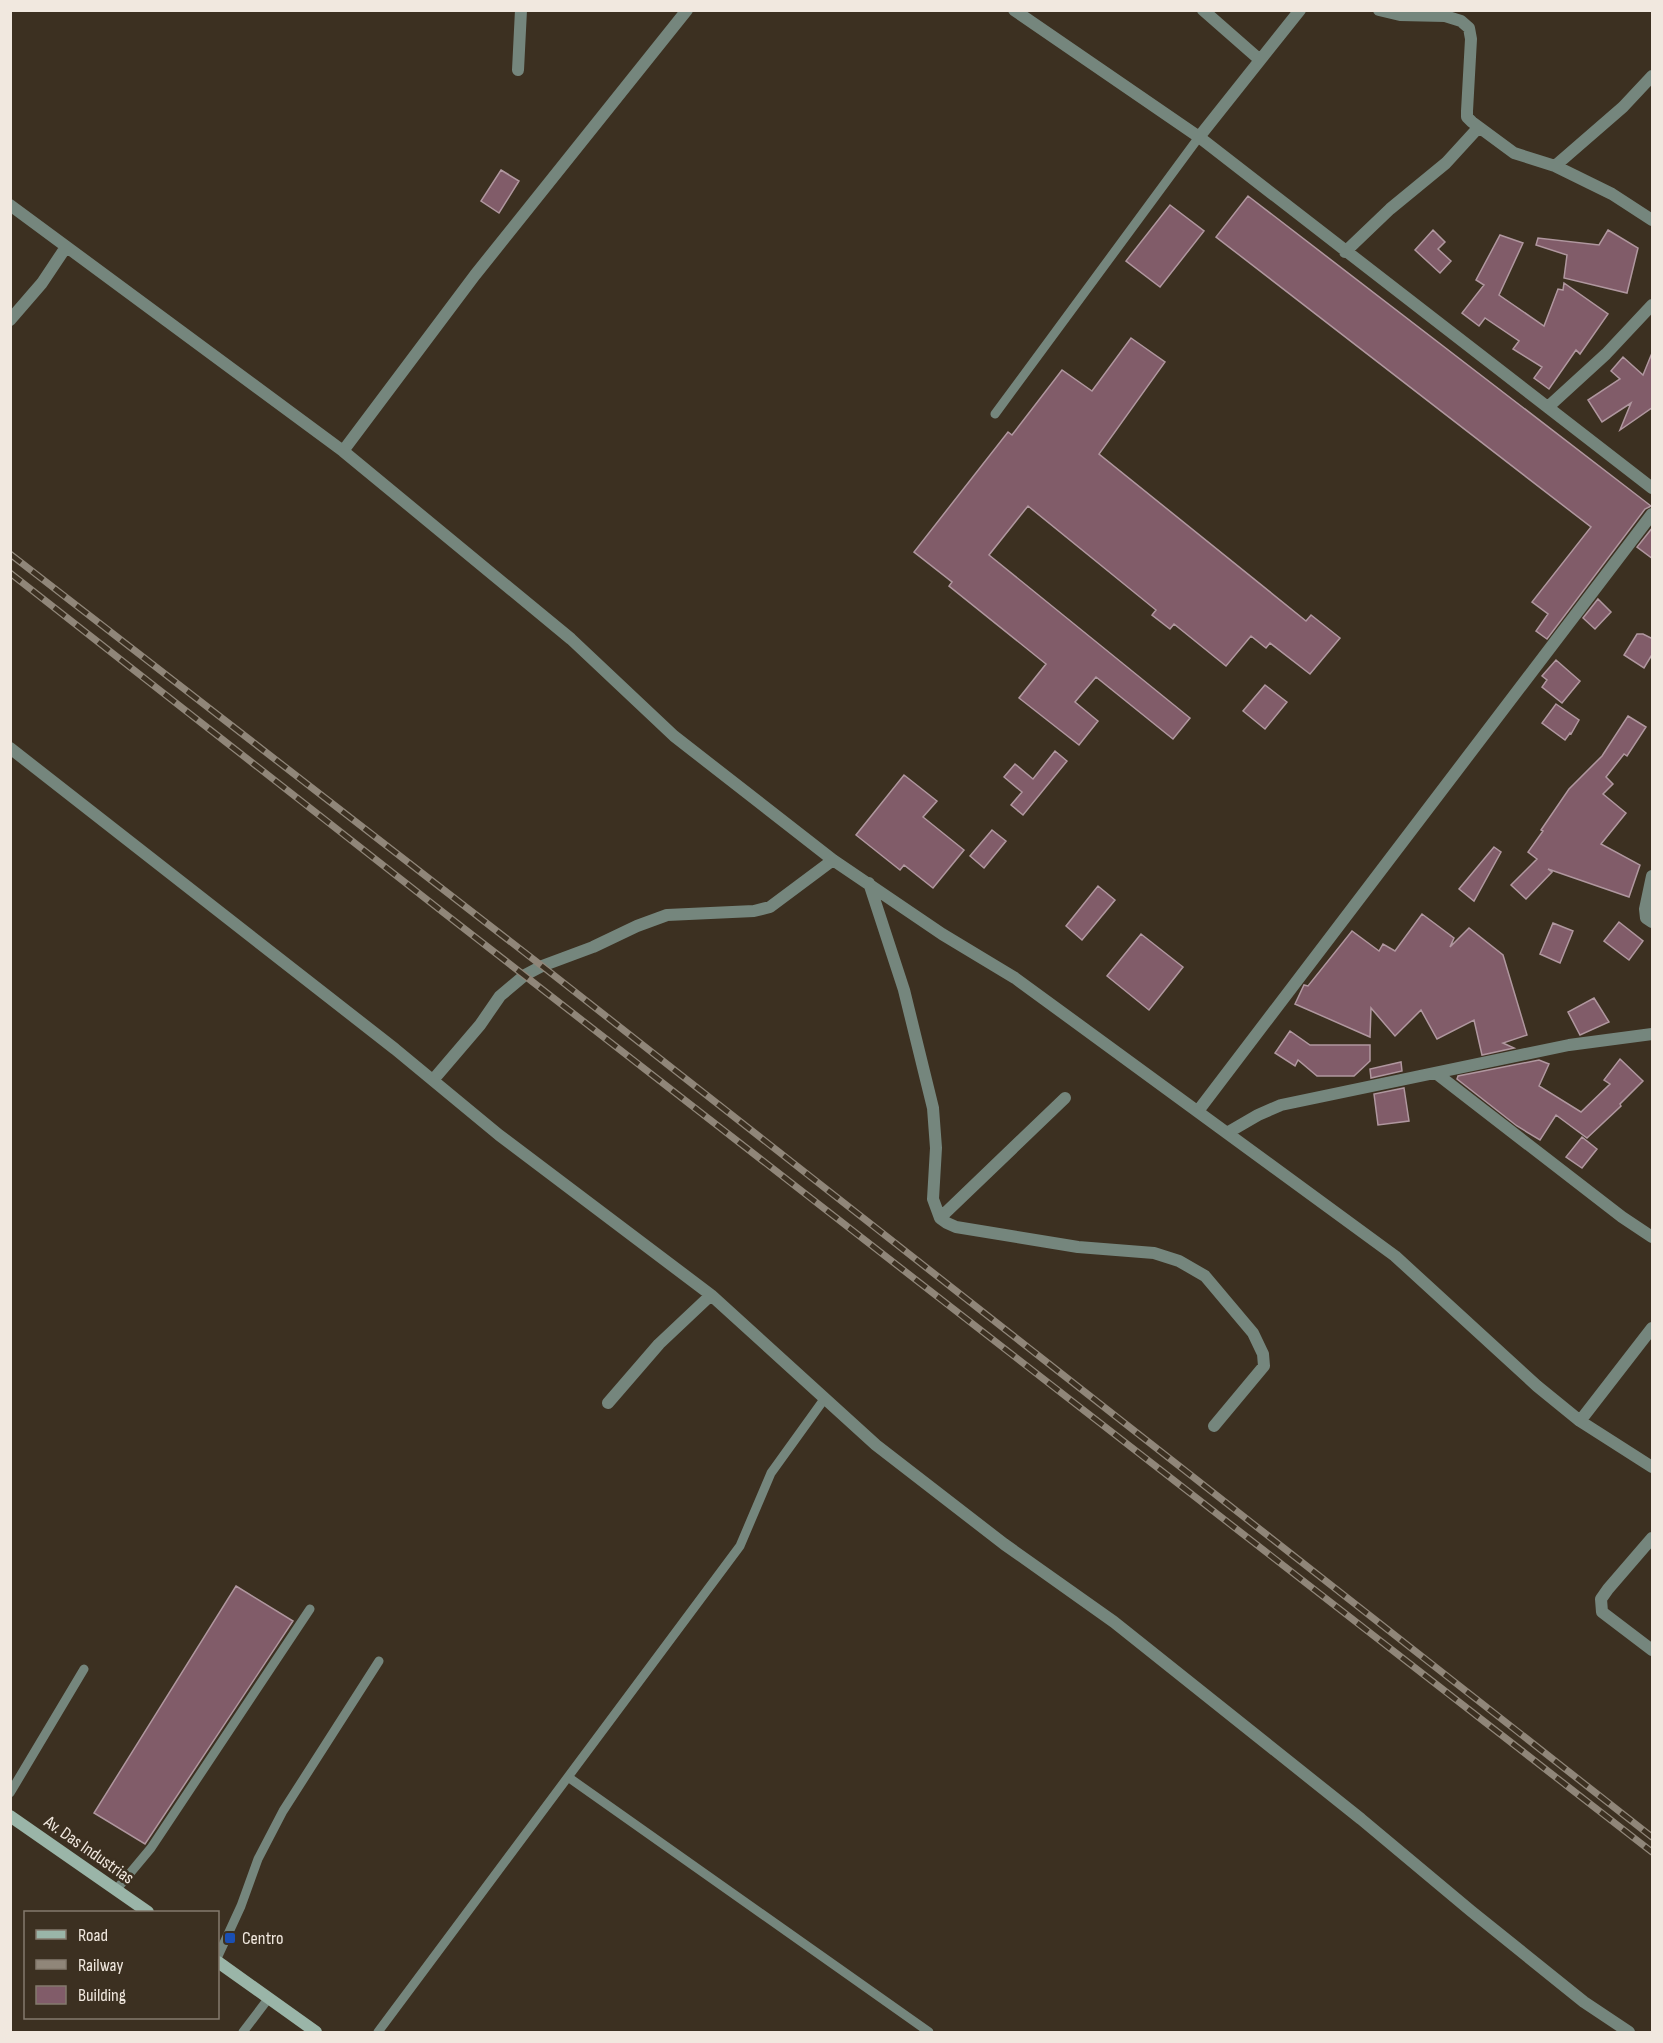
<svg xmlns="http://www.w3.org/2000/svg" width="1663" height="2043" viewBox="0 0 1663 2043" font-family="'Sofia Sans Condensed',sans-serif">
<rect width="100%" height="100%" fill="#3c3021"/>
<!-- building -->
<path fill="#815c69" stroke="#b0979f" stroke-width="1.5" d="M501,170L519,181L499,213L481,201Z
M1248,196L1651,506L1645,509L1547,639L1536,631L1548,614L1532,602L1591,527L1216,237Z
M1170,205L1204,231L1160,287L1126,261Z
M1433,230L1445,242L1438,249L1451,261L1440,273L1415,250Z
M1608,230L1638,248L1627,293L1564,278L1567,255L1536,245L1538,238L1599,245Z
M1500,235L1523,243L1499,295L1544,326L1558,289L1563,290L1564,283L1608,314L1580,354L1576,350L1549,389L1534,378L1542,367L1513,349L1519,341L1485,318L1479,326L1462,313L1484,285L1476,280Z
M1131,338L1165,362L1099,454L1306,621L1311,615L1340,638L1310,674L1270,643L1266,648L1251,636L1226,666L1174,624L1170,629L1152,615L1156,610L1028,506L989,555L1190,718L1173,739L1096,677L1075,702L1098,721L1079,745L1019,698L1046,664L949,586L952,582L914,552L1008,432L1012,435L1062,370L1092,391Z
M1652,353L1653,407L1620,430L1631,403L1602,422L1588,400L1620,379L1611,371L1623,357L1643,375Z
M1653,527V559L1637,547Z
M1598,599L1611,612L1595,629L1583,618Z
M1637,634H1643L1653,639V653L1644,668L1624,655Z
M1556,660L1580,681L1562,703L1542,687L1547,680L1542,676Z
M1265,685L1287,702L1265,729L1243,711Z
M1556,704L1579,720L1571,734L1570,733L1565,740L1542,723Z
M1628,716L1646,727L1627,756L1624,754L1606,777L1613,784L1603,794L1626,813L1601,844L1640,865L1629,897L1548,869L1552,872L1526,899L1511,885L1537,859L1528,852L1543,831L1541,830L1569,789L1602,756Z
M1055,751L1067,761L1023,815L1011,805L1022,792L1004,777L1015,764L1033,779Z
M904,775L937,801L923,817L964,850L933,888L904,865L900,870L856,835Z
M992,830L1006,841L984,868L970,856Z
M1494,847L1501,852L1474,901L1459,889Z
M1098,886L1115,900L1082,940L1066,926Z
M1422,914L1454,938L1450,947L1469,928L1503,955L1527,1035L1503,1043L1514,1048L1482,1055L1474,1020L1437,1039L1421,1010L1395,1036L1371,1008L1370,1037L1295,1004L1304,985L1308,986L1352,931L1379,951L1383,944L1395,951Z
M1619,922L1643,941L1629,960L1604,941Z
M1553,923L1573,931L1560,963L1540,954Z
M1141,934L1183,967L1149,1010L1107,976Z
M1594,998L1609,1022L1580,1035L1568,1012Z
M1290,1031L1310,1045H1370V1061L1354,1076H1317L1298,1060L1295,1066L1275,1053Z
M1620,1059L1643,1081L1620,1104L1621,1106L1587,1138L1556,1115L1540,1140L1517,1126L1457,1079L1458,1076L1539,1060L1549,1064L1539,1086L1581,1112L1610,1084L1604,1080Z
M1401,1062L1402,1071L1371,1078L1370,1069Z
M1404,1088L1409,1121L1378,1125L1374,1094Z
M1582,1137L1597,1149L1582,1168L1566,1157Z
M236,1586L293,1621L145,1844L94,1813Z"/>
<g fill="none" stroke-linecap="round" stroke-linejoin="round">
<!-- service -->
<path stroke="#75867d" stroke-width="9" d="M995,414L1199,137
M568,1777L929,2032
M10,1793L84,1669
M116,1890L151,1848L310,1609
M218,1956L241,1906L258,1859L283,1811L379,1661
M243,2032L268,1999
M378,2032L740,1546L771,1473L825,1398"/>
<!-- minor -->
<path stroke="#75867d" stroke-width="12" d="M1014,10L1199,137L1652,488
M1203,10L1260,60
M1379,10L1400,15L1445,16L1461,21L1469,28L1471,39L1467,111V117L1472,122L1514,153L1555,166L1612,194L1652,220
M518,70L521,10
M1199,137L1300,10
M1555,166L1623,107L1652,76
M10,205L343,451L571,639L674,736L833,860L942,934L1015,978L1395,1256L1537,1386L1580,1421L1652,1467
M1345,252L1390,209L1446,163L1478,128
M10,320L42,283L66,247
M1548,407L1606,354L1652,305
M343,451L475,275L687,10
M10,748L395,1049L499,1135L711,1295L876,1445L1004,1544L1114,1622L1361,1819L1471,1911L1584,2002L1629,2032
M1652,876L1645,909L1646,918L1652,922
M869,883L904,990L933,1108L936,1148L933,1199L940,1218L947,1223L956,1227L1078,1247L1154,1253L1179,1261L1205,1276L1253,1333L1263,1354L1264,1366L1214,1426
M1437,1074L1622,1217L1652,1237
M433,1080L480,1025L500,996L525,975L542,966L593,947L637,926L667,915L754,911L770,907L833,860
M1198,1111L1652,514
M1227,1133L1258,1115L1281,1105L1569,1045L1652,1034
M940,1218L1065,1098
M608,1403L659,1344L711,1295
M1580,1421L1652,1328
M1652,1538L1608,1589L1601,1599L1602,1612L1652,1650"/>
<!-- secondary -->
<path stroke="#9ab5a8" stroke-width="12" d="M10,1816L148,1912
M218,1962L316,2032"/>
<defs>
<path id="rail" d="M10,554L542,966L1652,1837
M10,573L444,913L1652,1852"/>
</defs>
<!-- rail casing -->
<use href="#rail" stroke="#908679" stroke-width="7"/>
<!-- rail -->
<use href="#rail" stroke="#3c3021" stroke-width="4.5" stroke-dasharray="14" stroke-linecap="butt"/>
</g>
<!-- markers -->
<rect fill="#1a4fb4" stroke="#3c3021" stroke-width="2" x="224" y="1932" width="12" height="12" rx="3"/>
<g text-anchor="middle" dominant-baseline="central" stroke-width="5" stroke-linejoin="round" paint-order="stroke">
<!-- street labels -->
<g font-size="18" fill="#f1e8df" stroke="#3c3021">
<text transform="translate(89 1850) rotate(35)">Av. Das Industrias</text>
</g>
<!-- poi labels -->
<g font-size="18" fill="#f1e8df" stroke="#3c3021" text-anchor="start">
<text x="242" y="1938">Centro</text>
</g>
</g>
<!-- border -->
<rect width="1663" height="2043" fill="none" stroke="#f1e8df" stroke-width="24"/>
<!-- legend -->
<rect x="24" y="1911" width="195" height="108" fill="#3c3021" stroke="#847a6d" stroke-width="1.5"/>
<rect x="36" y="1930" width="30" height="9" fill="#9ab5a8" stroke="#847a6d" stroke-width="1.5"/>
<text x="78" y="1941" font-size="18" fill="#f1e8df">Road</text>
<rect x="36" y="1960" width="30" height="9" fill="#908679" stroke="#847a6d" stroke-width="1.5"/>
<text x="78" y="1971" font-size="18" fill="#f1e8df">Railway</text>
<rect x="36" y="1986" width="30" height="18" fill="#815c69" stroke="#847a6d" stroke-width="1.5"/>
<text x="78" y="2001" font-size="18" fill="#f1e8df">Building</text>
</svg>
